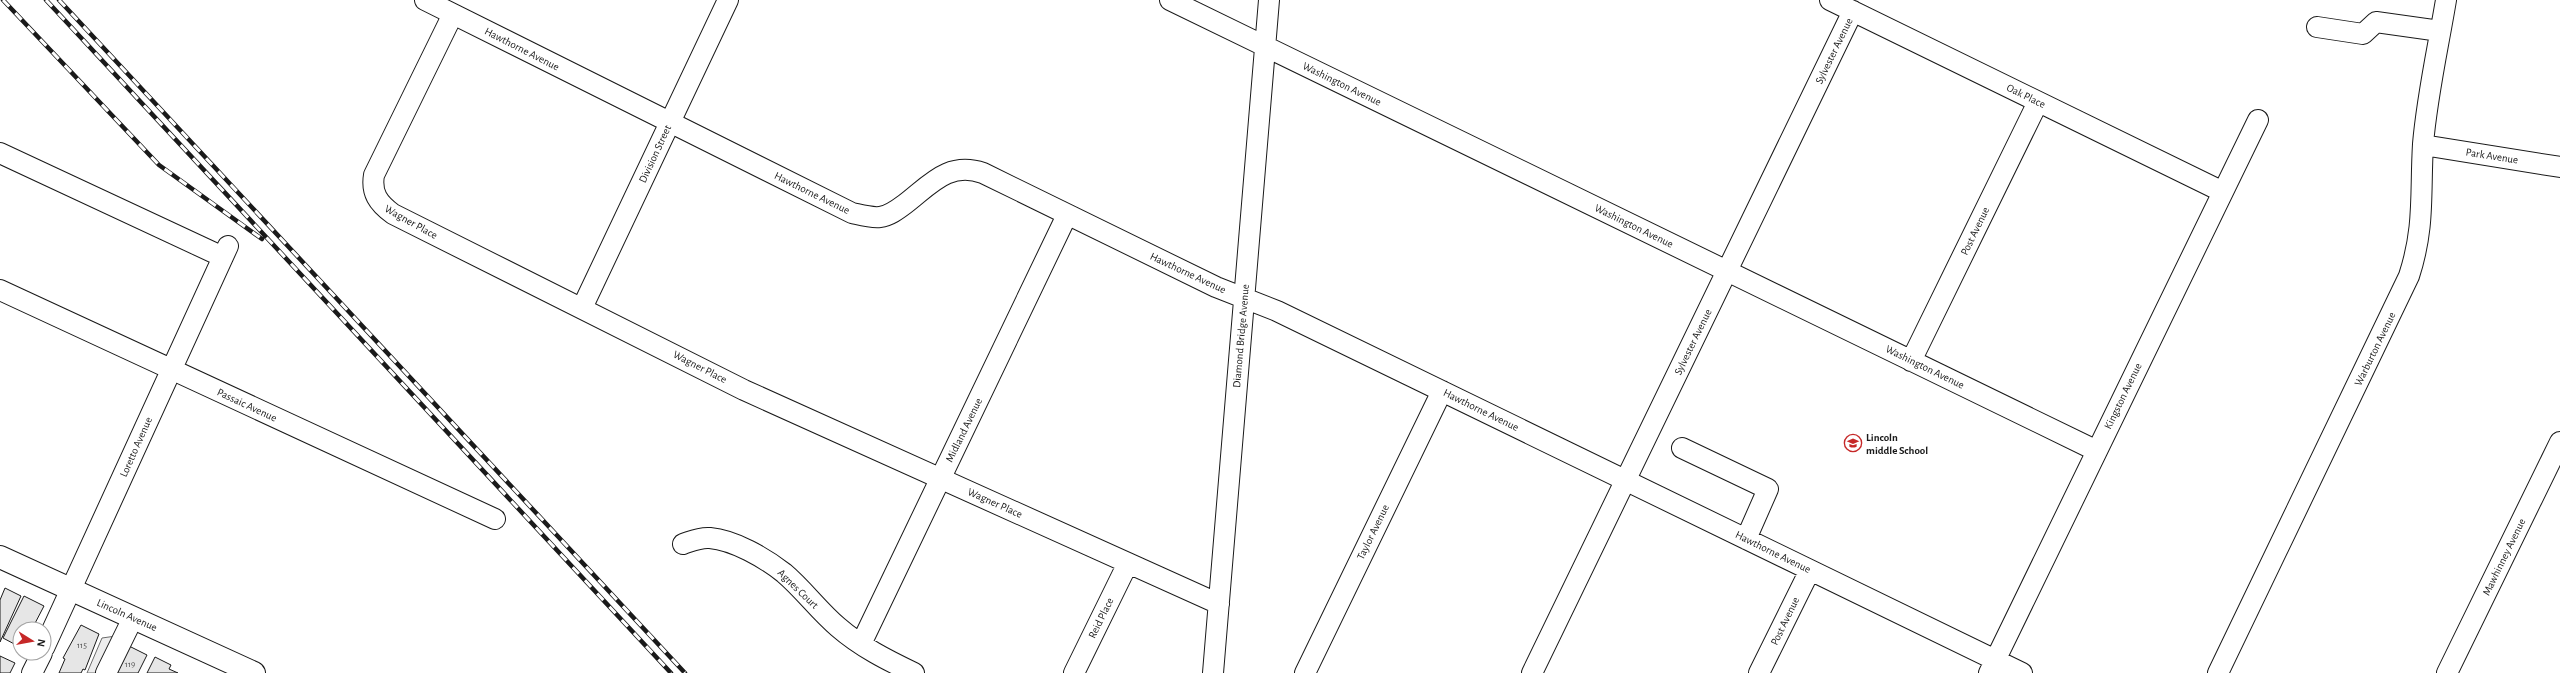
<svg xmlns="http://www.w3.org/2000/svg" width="2560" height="673" viewBox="0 0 2560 673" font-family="'Alegreya Sans',sans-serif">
<rect width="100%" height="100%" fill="#fff"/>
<!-- parking -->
<path fill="#ededed" stroke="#6a6a6a" d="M116,636L100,673H87L102,638Z"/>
<!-- building -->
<path fill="#e6e6e6" stroke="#1a1a1a" d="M5,588L21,596L0,642V600Z
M24,596L44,606L32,629H20V647L3,638Z
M81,625L99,634L85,670L83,669L81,673H59L65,659L63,658Z
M127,645L147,655L138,673H114Z
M0,656L15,663L10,673H0Z
M155,657L171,665L169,669L178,673H147Z"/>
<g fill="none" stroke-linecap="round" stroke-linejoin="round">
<defs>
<path id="minor" d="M425,0L852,213C861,215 871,218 880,217C889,216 897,210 905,204C930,185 948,161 983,173L1216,287L1277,311L2022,673
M1170,0L2097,451
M1830,0L2223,192
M453,14L374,175C371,193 378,203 393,214L744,390L1219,604
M2317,27L2363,34L2376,22L2440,31
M2423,145L2560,167
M0,153L223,257
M0,290L495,519
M582,308L728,0
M1911,361L2038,102
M1682,448L1768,489L1746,539
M683,544C692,541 700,537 710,538C734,540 765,558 784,573C803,589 819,611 838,627C861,647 887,660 914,673
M861,644L1067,215
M44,648L228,246
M32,673L42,653
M106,673L133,618
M1074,673L1128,563
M1213,673L1269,0
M1305,673L1442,391
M1532,673L1853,11
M1759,673L1810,570
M1989,673L2258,120
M2218,673L2409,276C2425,227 2420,194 2423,144C2427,96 2438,48 2446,0
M2447,673L2560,442"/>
<path id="major" d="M0,557L254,673"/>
</defs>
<!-- minor casing -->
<use href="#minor" stroke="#1a1a1a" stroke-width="22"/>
<!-- major casing -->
<use href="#major" stroke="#1a1a1a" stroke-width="24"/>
<!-- minor -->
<use href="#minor" stroke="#fff" stroke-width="20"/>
<!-- major -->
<use href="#major" stroke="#fff" stroke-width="22"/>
<defs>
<path id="rail" d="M3,0L159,165L262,239
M46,0L671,673
M59,0L685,673"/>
</defs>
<!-- rail casing -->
<use href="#rail" stroke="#1a1a1a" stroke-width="4.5"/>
<!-- rail -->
<use href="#rail" stroke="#fff" stroke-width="3" stroke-dasharray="9" stroke-linecap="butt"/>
</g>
<!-- icons -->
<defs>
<symbol id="school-ring" viewBox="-11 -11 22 22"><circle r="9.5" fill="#fff" stroke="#c62828" stroke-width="1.5"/><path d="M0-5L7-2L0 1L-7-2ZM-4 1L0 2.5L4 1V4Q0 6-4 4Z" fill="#c62828"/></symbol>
</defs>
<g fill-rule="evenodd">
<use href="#school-ring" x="1843" y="433" width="20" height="20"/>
</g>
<g text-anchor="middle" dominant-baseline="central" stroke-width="3" stroke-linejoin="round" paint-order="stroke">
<!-- number labels -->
<g font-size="9" fill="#4d4d4d">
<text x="82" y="645">115</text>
<text x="130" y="664">119</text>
</g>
<!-- street labels -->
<g font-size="11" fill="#1a1a1a" stroke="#fff">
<text transform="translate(522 49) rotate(27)">Hawthorne Avenue</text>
<text transform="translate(1834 51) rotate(-64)">Sylvester Avenue</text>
<text transform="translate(1342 84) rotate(26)">Washington Avenue</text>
<text transform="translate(2026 96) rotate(26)">Oak Place</text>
<text transform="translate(655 154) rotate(-65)">Division Street</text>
<text transform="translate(2492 156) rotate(9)">Park Avenue</text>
<text transform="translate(812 193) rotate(26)">Hawthorne Avenue</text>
<text transform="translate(411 222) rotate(29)">Wagner Place</text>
<text transform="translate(1634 226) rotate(26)">Washington Avenue</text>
<text transform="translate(1975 231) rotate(-64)">Post Avenue</text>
<text transform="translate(1188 273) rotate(25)">Hawthorne Avenue</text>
<text transform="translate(1241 336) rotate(-85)">Diamond Bridge Avenue</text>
<text transform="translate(1693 342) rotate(-64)">Sylvester Avenue</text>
<text transform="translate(2375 349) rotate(-64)">Warburton Avenue</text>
<text transform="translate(700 367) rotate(27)">Wagner Place</text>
<text transform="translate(1925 367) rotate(26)">Washington Avenue</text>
<text transform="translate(2123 396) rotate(-64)">Kingston Avenue</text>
<text transform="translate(247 405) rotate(25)">Passaic Avenue</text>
<text transform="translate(1481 410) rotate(26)">Hawthorne Avenue</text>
<text transform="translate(964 430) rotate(-64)">Midland Avenue</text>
<text transform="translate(136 447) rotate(-66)">Loretto Avenue</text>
<text transform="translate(995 503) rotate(24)">Wagner Place</text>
<text transform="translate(1373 532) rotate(-64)">Taylor Avenue</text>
<text transform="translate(1773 552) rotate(26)">Hawthorne Avenue</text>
<text transform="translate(2504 557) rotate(-64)">Mawhinney Avenue</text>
<text transform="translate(798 589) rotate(44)">Agnes Court</text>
<text transform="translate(127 615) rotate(24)">Lincoln Avenue</text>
<text transform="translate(1101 618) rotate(-64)">Reid Place</text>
<text transform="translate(1785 621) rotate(-64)">Post Avenue</text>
</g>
<!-- poi labels -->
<g font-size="11" font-weight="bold" fill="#1a1a1a" stroke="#fff" text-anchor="start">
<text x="1866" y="437">Lincoln<tspan x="1866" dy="13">middle School</tspan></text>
</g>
</g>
<!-- north arrow -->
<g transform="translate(32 641) rotate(101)"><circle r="19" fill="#ffffff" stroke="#a3a3a3"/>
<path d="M0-3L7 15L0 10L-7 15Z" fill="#c62828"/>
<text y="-6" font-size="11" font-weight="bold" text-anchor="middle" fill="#1a1a1a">N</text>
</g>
</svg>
